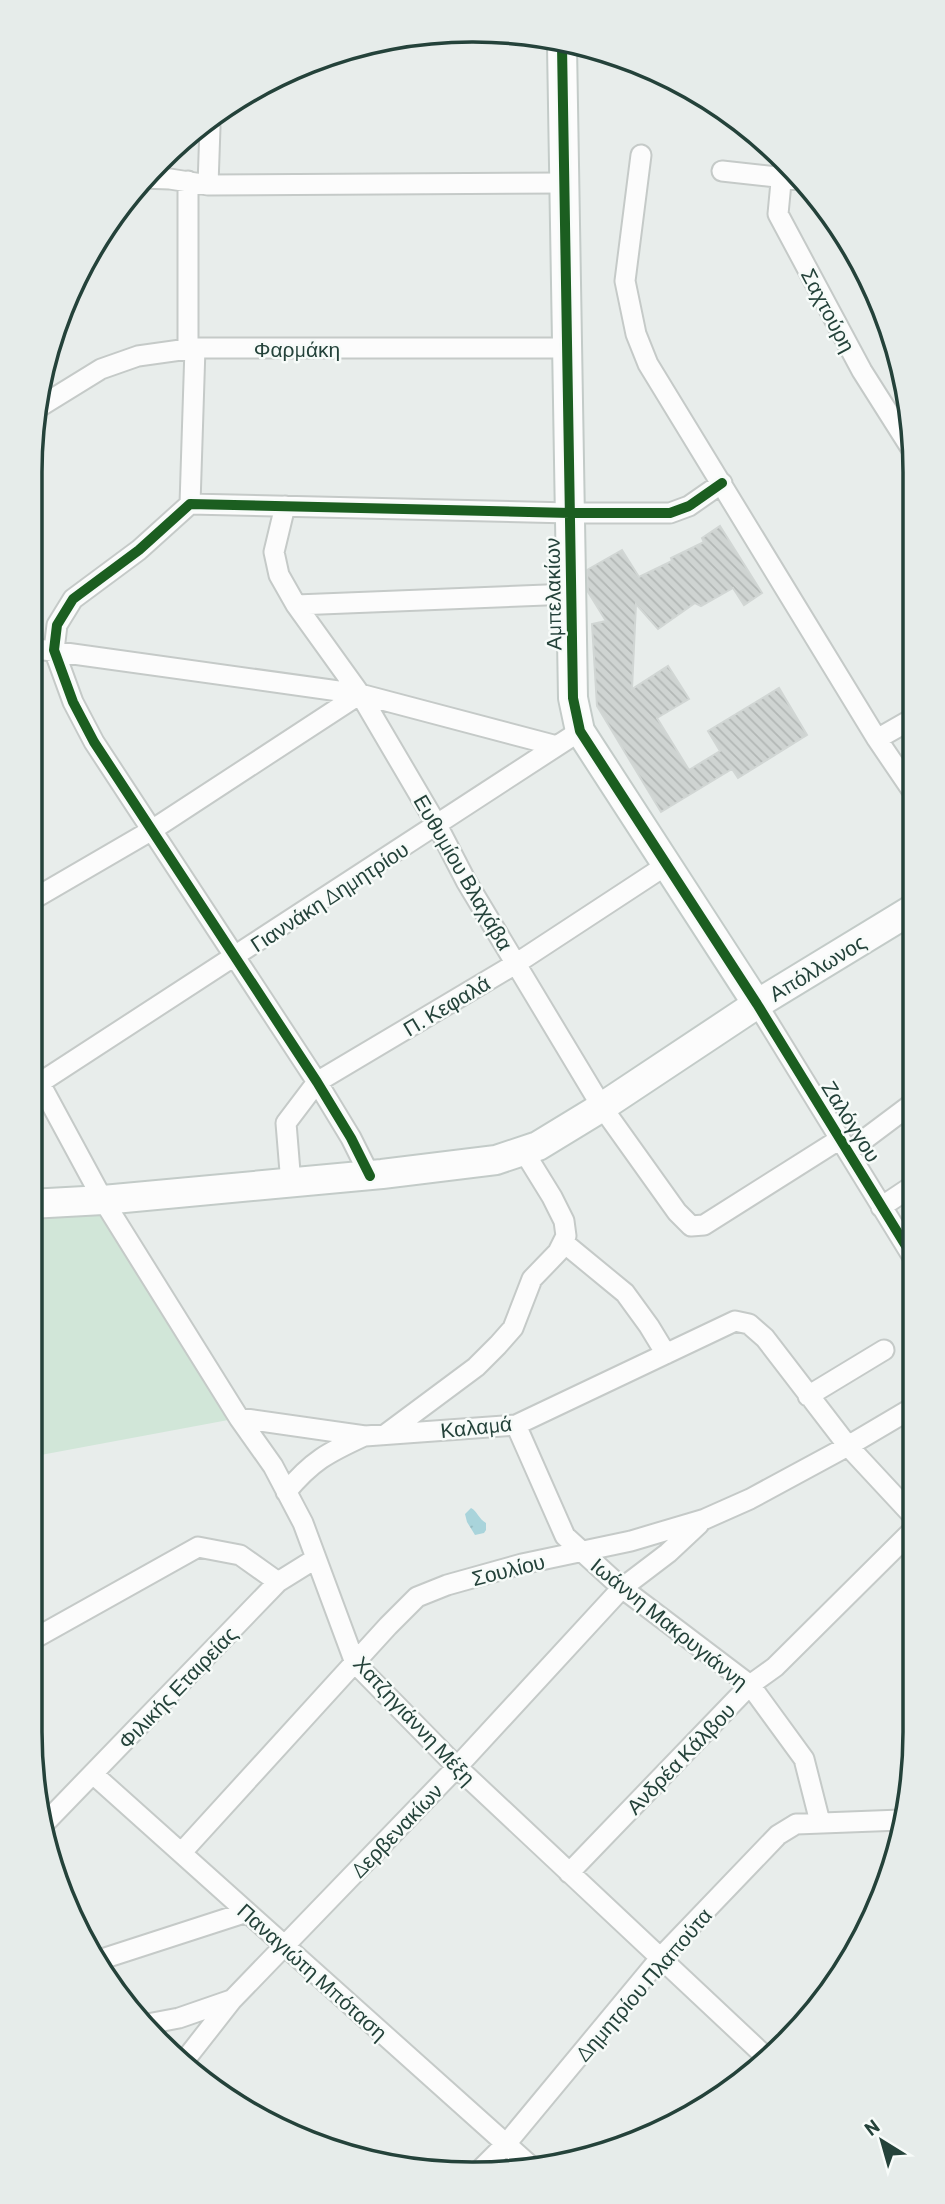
<svg xmlns="http://www.w3.org/2000/svg" width="945" height="2204" viewBox="0 0 945 2204" font-family="Barlow,sans-serif">
<defs>
<pattern id="water-ripples" width="26" height="14" patternUnits="userSpaceOnUse" patternTransform="scale(1.75)"><rect width="26" height="14" fill="#a9d4db"/><path d="M2 4q2-2 4 0t4 0M15 11q2-2 4 0t4 0" fill="none" stroke="#91b7bd"/></pattern>
<pattern id="building-back-hatch" width="6" height="6" patternUnits="userSpaceOnUse" patternTransform="scale(1.75)"><rect width="6" height="6" fill="#cfd4d2"/><path d="M-1 5l2 2M0 0l6 6M5-1l2 2" fill="none" stroke="#b2b7b5"/></pattern>
</defs>
<rect width="100%" height="100%" fill="#e8edeb"/>
<!-- pitch -->
<path fill="#d1e6d8" d="M103,1200L239,1418L30,1457V1204Z"/>
<!-- water -->
<path fill="url(#water-ripples)" d="M471,1508C477,1511 479,1519 486,1523V1530L484,1533L475,1535L467,1522L465,1514Z"/>
<!-- building -->
<path fill="url(#building-back-hatch)" stroke="#d1d6d4" stroke-width="2" d="M720,526L762,593L744,605L733,588L701,606L695,603L658,629L636,604L632,689L668,666L689,699L657,718L689,770L720,751L708,731L779,688L807,735L738,778L732,769L661,812L597,706L592,624L606,621L588,592L587,570L622,550L639,577L672,561L671,558L704,542L702,538Z"/>
<g fill="none" stroke-linecap="round" stroke-linejoin="round">
<defs>
<path id="street" d="M641,155L625,281L636,334L648,364L877,739L913,792
M783,161L778,214L862,371L912,450
M722,171L804,180
M142,178L170,179L208,185L564,183
M208,185L210,127
M188,349V181
M41,406L101,369L138,356L195,348H567
M190,504L195,348
M285,506L274,552L279,575L296,605L360,694L437,825L466,881L602,1107L677,1212L691,1226L704,1225L840,1139
M296,605L571,594
M30,648L360,694L557,746
M877,739L912,719
M30,901L152,830L360,694
M757,1004L914,1259
M30,1065L103,1200L239,1418L273,1466L303,1523L355,1663L457,1767L765,2056
M41,1082L580,731
M849,1151L913,1103
M370,1176L351,1138L317,1082L94,742L73,702L54,650L57,625L73,599L139,550L190,504L570,513H670L689,506L722,483
M291,1184L286,1123L317,1082L517,963L668,864
M881,1207L914,1185
M563,1242L625,1293L649,1326L666,1354
M808,1396L884,1350
M239,1418L365,1436L516,1425L735,1321L749,1324L765,1338L848,1446L915,1518
M516,1425L565,1536L622,1588L750,1685L804,1759L820,1822
M386,1434L476,1367L498,1345L513,1328L532,1279L558,1252L566,1236L564,1221L552,1197L523,1150
M286,1492C312,1461 327,1453 364,1436
M30,1641L198,1547L240,1555L278,1582
M93,1774L534,2169
M45,1823L278,1582L315,1559
M182,1852L388,1626L417,1597L447,1585L522,1564L631,1541L705,1519L750,1499L848,1446L914,1407
M569,1873L750,1685L775,1667L915,1528
M102,1959L247,1912
M142,2025L179,2018L231,2000
M185,2060L232,2000L457,1767L622,1588L668,1553L699,1524
M481,2169L506,2144L661,1957L778,1835L796,1824L901,1820"/>
<path id="secondary" d="M562,46L573,698L580,731L757,1004
M30,1204L103,1200L382,1174L496,1160L538,1146L602,1107L757,1004L913,909"/>
</defs>
<!-- street casing -->
<use href="#street" stroke="#c5cac8" stroke-width="23"/>
<!-- secondary casing -->
<use href="#secondary" stroke="#c3cbc8" stroke-width="32"/>
<!-- street -->
<use href="#street" stroke="#fcfcfc" stroke-width="19"/>
<!-- secondary -->
<use href="#secondary" stroke="#fcfcfc" stroke-width="28"/>
<defs>
<path id="cycleway" d="M562,46L573,698L580,731L757,1004L914,1259
M370,1176L351,1138L317,1082L94,742L73,702L54,650L57,625L73,599L139,550L190,504L570,513H670L689,506L722,483"/>
</defs>
<!-- cycleway casing -->
<use href="#cycleway" stroke="#f7fbf9" stroke-width="15"/>
<!-- cycleway -->
<use href="#cycleway" stroke="#1b5e20" stroke-width="10"/>
</g>
<g text-anchor="middle" dominant-baseline="central" stroke-width="5" stroke-linejoin="round" paint-order="stroke">
<!-- street labels -->
<g font-size="21" fill="#24423a" stroke="#f7fbf9">
<text transform="translate(829 310) rotate(62)">Σαχτούρη</text>
<text x="297" y="348">Φαρμάκη</text>
<text transform="translate(552 594) rotate(-91)">Αμπελακίων</text>
<text transform="translate(464 872) rotate(60)">Ευθυμίου Βλαχάβα</text>
<text transform="translate(329 896) rotate(-33)">Γιαννάκη Δημητρίου</text>
<text transform="translate(817 967) rotate(-31)">Απόλλωνος</text>
<text transform="translate(446 1005) rotate(-31)">Π. Κεφαλά</text>
<text transform="translate(852 1121) rotate(58)">Ζαλόγγου</text>
<text transform="translate(476 1426) rotate(-6)">Καλαμά</text>
<text transform="translate(508 1569) rotate(-14)">Σουλίου</text>
<text transform="translate(670 1623) rotate(39)">Ιωάννη Μακρυγιάννη</text>
<text transform="translate(177 1687) rotate(-46)">Φιλικής Εταιρείας</text>
<text transform="translate(415 1720) rotate(47)">Χατζηγιάννη Μέξη</text>
<text transform="translate(680 1758) rotate(-46)">Ανδρέα Κάλβου</text>
<text transform="translate(396 1830) rotate(-46)">Δερβενακίων</text>
<text transform="translate(313 1971) rotate(42)">Παναγιώτη Μπόταση</text>
<text transform="translate(643 1984) rotate(-49)">Δημητρίου Πλαπούτα</text>
</g>
</g>
<!-- crop -->
<path d="M0 0H945V2204H0ZM472 42H473A430 430 0 0 1 903 472V1732A430 430 0 0 1 473 2162H472A430 430 0 0 1 42 1732V472A430 430 0 0 1 472 42Z" fill="#e6ecea" fill-rule="evenodd"/>
<path fill="none" stroke="#24423a" stroke-width="3.5" d="M472 42H473A430 430 0 0 1 903 472V1732A430 430 0 0 1 473 2162H472A430 430 0 0 1 42 1732V472A430 430 0 0 1 472 42Z"/>
<!-- north arrow -->
<g transform="translate(882 2141) rotate(323)" stroke="#f7fbf9" stroke-width="5" paint-order="stroke">
<path d="M0-5L12 26L0 18L-12 26Z" fill="#24423a"/>
<text y="-10" font-size="19" font-weight="bold" text-anchor="middle" fill="#24423a">N</text>
</g>
</svg>
